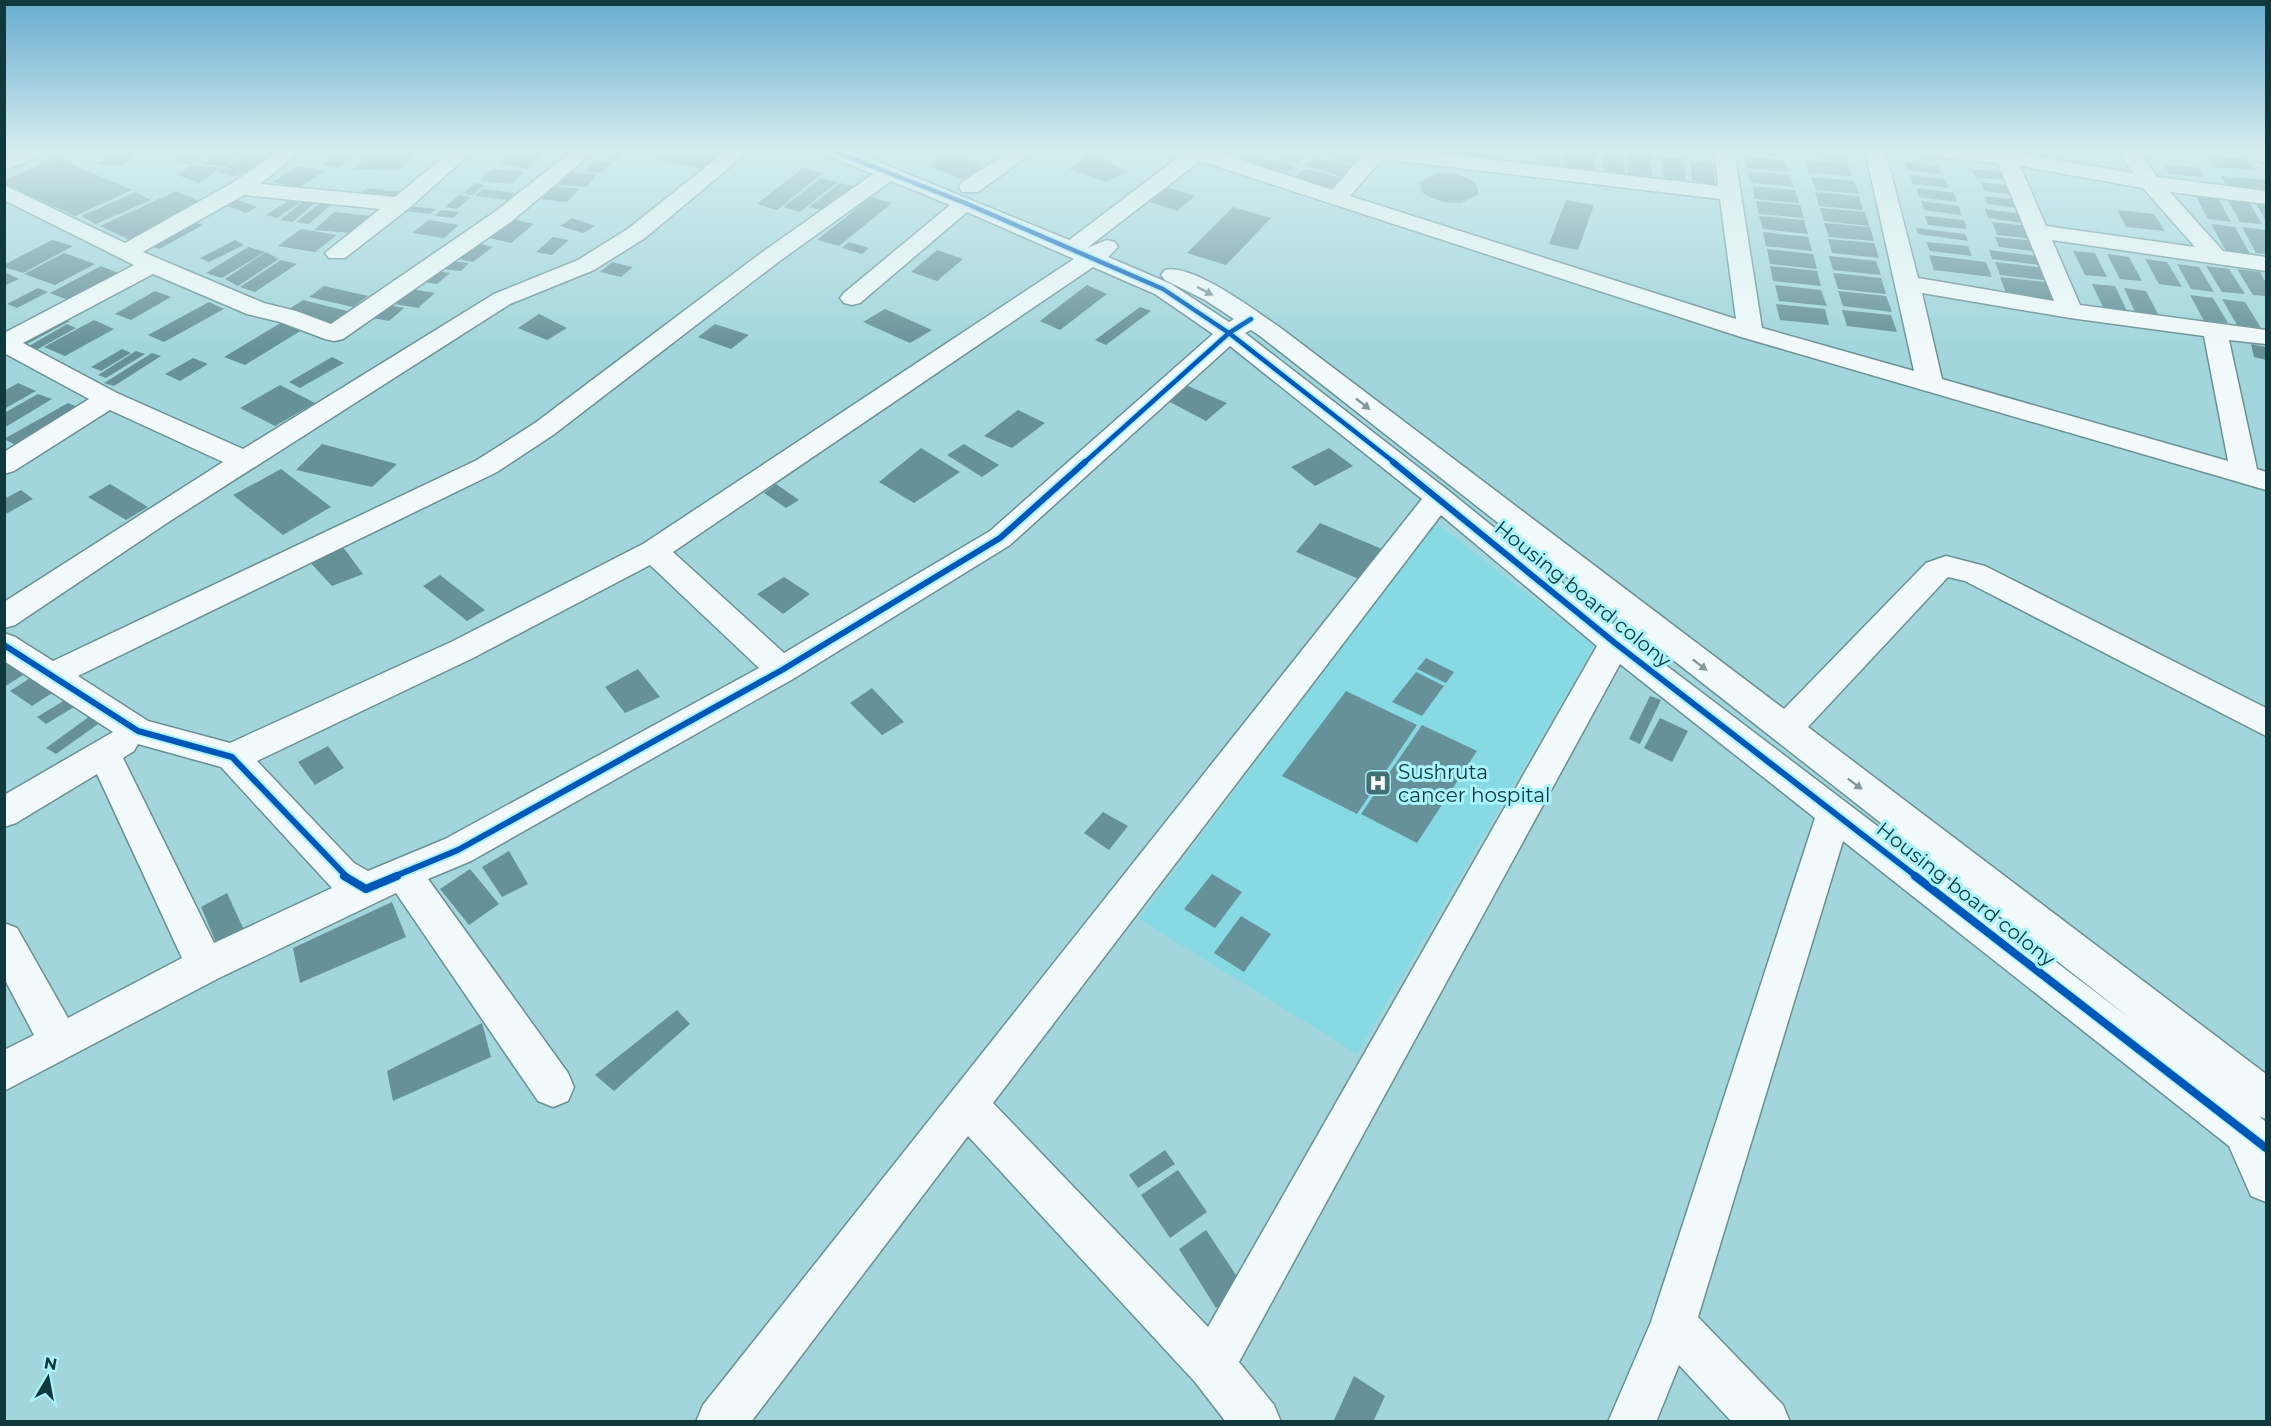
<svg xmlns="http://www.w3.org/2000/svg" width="2271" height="1426" viewBox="0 0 2271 1426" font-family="Montserrat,sans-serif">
<rect width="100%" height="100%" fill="#a2d6dc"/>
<!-- built -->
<path fill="#87dae4" d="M1435,522L1594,646L1357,1054L1139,919Z"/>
<!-- building -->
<path fill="#669199" d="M224,150L245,153L224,167L203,164Z
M342,150H362L339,167L323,165Z
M377,150H421L399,170L353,169Z
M517,150H549L527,169L499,164Z
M609,150H629L617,160L600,157Z
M668,150H720L729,152L706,170L655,159Z
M1260,150H1312L1298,164L1257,153Z
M1320,150H1345L1367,156L1357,166L1315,154Z
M1438,150H1458L1457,159L1437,156Z
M1466,150H1494L1493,161L1465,158Z
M1536,150H1559L1560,167L1536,164Z
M1564,150H1594L1595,175L1565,172Z
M1602,150L1622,151L1625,175L1604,173Z
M1744,150H1785L1787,157L1745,153Z
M1798,150H1839L1843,161L1801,157Z
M190,151L206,154L190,164L173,161Z
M113,152L137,154L122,166L97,164Z
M1627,152L1650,155L1652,176L1628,174Z
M950,153L994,170L973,183L928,166Z
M249,154L266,159L235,177L217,172Z
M1253,154L1295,166L1284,176L1243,164Z
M1088,155L1128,171L1106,182L1069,169Z
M1315,156L1357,168L1347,178L1305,166Z
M1743,156L1785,160L1788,172L1746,168Z
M2208,156L2247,159L2255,170L2215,167Z
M1662,157L1684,159L1686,181L1664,179Z
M57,158L132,190L75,216L4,184V180Z
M1805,160L1848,164L1852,176L1809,173Z
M595,161L612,163L601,173L584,171Z
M1691,161L1713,164L1715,184L1692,181Z
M1904,162L1939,166L1941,174L1907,170Z
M2164,164L2199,168L2204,177L2169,174Z
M192,165L220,168L199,183L177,175Z
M297,166L324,171L299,188L273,182Z
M803,168L823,173L777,210L757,204Z
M1305,168L1348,180L1338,190L1295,178Z
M492,169L524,172L512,184L480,181Z
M1971,169L2004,172L2008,180L1975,177Z
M1747,171L1790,175L1794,187L1751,183Z
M569,173L597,174L587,187L559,185Z
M1438,173L1456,174L1471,180L1476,184L1479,194L1461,203L1443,202L1427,196L1422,192L1420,182Z
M1910,175L1945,179L1949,188L1913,184Z
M2221,176L2266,180V189L2226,185Z
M1811,177L1854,181L1859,194L1816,190Z
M821,178L838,182L800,212L783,207Z
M1981,182L2012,186L2016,195L1984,191Z
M475,183L485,185L473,195L463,193Z
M840,183L855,187L825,211L809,207Z
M554,186L579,189L567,202L541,199Z
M1752,186L1795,190L1799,203L1755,199Z
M1166,187L1195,196L1177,211L1148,201Z
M367,188L400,192L390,200L357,196Z
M1916,188L1954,193L1957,202L1919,197Z
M482,189L515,193L508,200L475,196Z
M176,191L208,205L132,241L100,226Z
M136,192L151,200L96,224L81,216Z
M1815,192L1859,196L1863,210L1819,206Z
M459,195L471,197L457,209L445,207Z
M2195,195L2218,198L2231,222L2208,219Z
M1984,196L2020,200L2024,209L1987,204Z
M871,197L892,203L839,246L817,240Z
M235,199L257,207L246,213L224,205Z
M291,199L301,202L277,218L266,215Z
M2227,199L2249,202L2262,224L2240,222Z
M305,200L317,201L293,222L280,220Z
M1566,200L1594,205L1578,250L1549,244Z
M1756,201L1800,205L1804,218L1759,214Z
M1921,201L1959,206L1961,215L1924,210Z
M321,202L333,203L309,224L296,222Z
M2255,202L2266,203V221Z
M411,206L436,209L430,214L405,211Z
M1233,207L1271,218L1226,265L1187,253Z
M1820,208L1865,212L1869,226L1824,221Z
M1985,209L2021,214L2024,223L1988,218Z
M441,210L459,212L453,218L435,216Z
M2117,210L2154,214L2165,231L2126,227Z
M334,212L372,216L353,233L314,230Z
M1759,216L1804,220L1808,234L1763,229Z
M1925,216L1964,220L1967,229L1928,225Z
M508,218L534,224L511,243L485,237Z
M572,218L595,226L583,233L560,226Z
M429,220L459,225L444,238L412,233Z
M193,222L203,225L159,249L149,245Z
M1992,222L2028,226L2033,239L1997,235Z
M1824,223L1870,227L1874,241L1829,237Z
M2211,224L2235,227L2250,254L2226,251Z
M2242,227L2266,230V254L2256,253Z
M1916,228L1965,234L1968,241L1918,234Z
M301,229L337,235L315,252L278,246Z
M1763,232L1808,237L1812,251L1766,246Z
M553,237L569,240L552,255L536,252Z
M1995,237L2036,241L2041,252L1999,247Z
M1828,239L1874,243L1879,258L1832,253Z
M52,240L73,246L23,273L4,267V265Z
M235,240L244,245L209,262L200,258Z
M474,242L493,247L473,262L454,258Z
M849,242L869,248L862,254L842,248Z
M1926,242L1968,246L1972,256L1930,251Z
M248,247L265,252L222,278L206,273Z
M1767,249L1813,254L1817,269L1770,264Z
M937,250L963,259L937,281L911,272Z
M1989,250L2037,256L2040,265L1992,259Z
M2073,251L2095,253L2107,277L2085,275Z
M266,252L279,259L238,286L225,279Z
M64,253L95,264L55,285L24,274Z
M2107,254L2129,257L2142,281L2120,279Z
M1929,255L1986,262L1992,277L1934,270Z
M1829,256L1876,261L1881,275L1833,270Z
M2145,259L2167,262L2182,287L2159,284Z
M281,260L297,264L255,292L240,287Z
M449,261L469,263L461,271L441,269Z
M612,262L633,267L621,277L600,272Z
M1995,262L2046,268L2052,281L2000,275Z
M2177,264L2199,267L2214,292L2191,289Z
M101,266L123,275L73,302L50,293Z
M1770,266L1817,271L1821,286L1773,281Z
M2206,266L2229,269L2245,294L2222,292Z
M2237,269L2260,272L2266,283V296L2253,295Z
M436,271L450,273L437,284L424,282Z
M4,272L19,279L4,286Z
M1833,273L1881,278L1886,294L1838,289Z
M2000,277L2054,283L2062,302L2007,296Z
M2092,284L2115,286L2127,311L2104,309Z
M1087,285L1107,294L1060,330L1040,321Z
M1775,285L1821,290L1827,306L1779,301Z
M324,286L368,296L353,307L309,297Z
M38,288L48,292L17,308L7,304Z
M2124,288L2146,291L2159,316L2136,314Z
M411,289L435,293L418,308L394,304Z
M155,291L171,297L131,320L115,314Z
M1838,291L1886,296L1892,312L1843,306Z
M2190,295L2213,298L2228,323L2204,321Z
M2222,299L2245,302L2261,328L2237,325Z
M303,300L351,312L333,325L285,312Z
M209,302L224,309L164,342L148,335Z
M1776,304L1825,309L1829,325L1780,320Z
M389,305L404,308L389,321L373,318Z
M1140,307L1151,311L1106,345L1095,340Z
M885,309L932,330L910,343L863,322Z
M1842,310L1891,315L1897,332L1847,326Z
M539,314L567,328L547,340L518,328Z
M62,318L70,321L27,344L19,341Z
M94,320L114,329L65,356L44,347Z
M282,322L302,330L245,365L224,357Z
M67,324L76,328L38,349L29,346Z
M715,324L749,335L731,349L698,337Z
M2251,344L2266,347V360L2254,357Z
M122,349L131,353L101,371L91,367Z
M136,351L145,354L106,378L98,375Z
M152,353L161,356L114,386L104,383Z
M332,357L344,363L300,388L289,382Z
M193,358L208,364L180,381L165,374Z
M18,383L36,391L4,409V391Z
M280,385L315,403L275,426L240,408Z
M1188,386L1227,403L1206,421L1168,401Z
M38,394L52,399L4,428V413Z
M68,403L82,409L18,446L4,439Z
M1018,410L1045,423L1012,448L984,436Z
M322,444L397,464L372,487L296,470Z
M964,444L999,465L982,477L947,455Z
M921,448L960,472L914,503L879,482Z
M1329,448L1353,466L1315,486L1291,467Z
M281,469L331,507L283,535L233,495Z
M110,484L148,507L126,520L88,497Z
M776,484L799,500L786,508L764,493Z
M21,490L33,499L4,515V499Z
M1320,523L1389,552L1366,582L1296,552Z
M340,543L363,574L332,586L307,559Z
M440,575L485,610L467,621L423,586Z
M784,577L810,594L783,614L757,594Z
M1426,658L1454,672L1446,683L1417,669Z
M4,659L28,672L4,687Z
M638,669L660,697L625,713L605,687Z
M1416,672L1444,686L1422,716L1392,702Z
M38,673L60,688L32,706L10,691Z
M872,688L904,722L882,735L850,703Z
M1346,691L1417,725L1357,814L1282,776Z
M1650,696L1661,700L1640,744L1629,739Z
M65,700L74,707L46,724L37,717Z
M90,716L101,722L56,754L46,748Z
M1660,718L1688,731L1672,762L1644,748Z
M1422,725L1477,751L1417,843L1361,814Z
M328,746L344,768L315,785L298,762Z
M1103,812L1128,826L1109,850L1084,833Z
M509,851L528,884L502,897L482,867Z
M470,869L499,904L469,925L440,889Z
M1212,874L1242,892L1215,928L1184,909Z
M227,893L244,930L217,945L201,907Z
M392,902L406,937L300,983L293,948Z
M1241,916L1271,934L1244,972L1214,953Z
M677,1010L690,1024L614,1091L595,1075Z
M482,1023L491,1057L393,1101L387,1071Z
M1165,1150L1175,1164L1138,1188L1129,1175Z
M1178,1170L1207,1212L1170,1238L1141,1195Z
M1206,1230L1244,1287L1216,1308L1179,1249Z
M1354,1376L1385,1396L1373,1422H1333Z"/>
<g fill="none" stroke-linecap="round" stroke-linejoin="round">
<defs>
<path id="minor" d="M21,150H48L45,154L4,171V157Z
M280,150H303L260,184L395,197L452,150H474L408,209L345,258H329L325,253L380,209L244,195L143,252L264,303L296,311L331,324L496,211L573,150H596L512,221L343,339L334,341L325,339L280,322L247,314L153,274L23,343L117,393L243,449L494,294L578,260L629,228L727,150H750L645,238L594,270L510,304L170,521L15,625L4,628V602L223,462L110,410L14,471L4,474V452L89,399L4,353V333L134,265L4,200V185L125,243L232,183Z
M821,150H849L1069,240L1188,150H1211L1332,190L1367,150H1411L1718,186L1714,150H1734L1762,328L1914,371L1865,150H1885L1918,278L2054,301L1998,163L1921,156L1914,154L1911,150L2006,151L2133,173L2118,150H2138L2157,177L2266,191V204L2170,192L2223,251L2266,257V271L2052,240L2080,305L2266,330V344L2229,340L2257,469L2266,472V490L1741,337L1200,161L1087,248L1107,240L1115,242L1118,247L1108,257L1171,284L1229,322L1234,319L1205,300L1165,280L1161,275L1165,270C1192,263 1254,310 1278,326L1784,709L1926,563L1946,556L1985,566L2266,708V736L1965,581L1948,577L1808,727L2266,1074V1119L2259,1116L2266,1122V1202L2251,1196L2229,1146L1843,841L1698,1317L1783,1405L1790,1422H1732L1679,1365L1656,1422H1608L1651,1322L1815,818L1620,664L1239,1362L1274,1405L1281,1422H1226L1195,1382L968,1136L751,1422H696L703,1405L1422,499L1230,346L1010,545L793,679L471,861L428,879L568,1073L574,1087L568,1101L553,1107L538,1101L396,893L219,978L4,1091V1050L34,1035L4,978V923L17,928L68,1018L182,958L97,774L16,823L4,827V795L113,732L4,661V633L15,637L53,661L477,460L535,423L761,253L873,174L824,154ZM1382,159L1720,199L1736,319L1350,196ZM2020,166L2143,188L2195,247L2046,226ZM891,181L950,205L844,293L840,298L844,303L852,305L860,303L967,212L1074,259L643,544L451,642L230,743L148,721L78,676L497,472L553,435L777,263ZM1093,267L1155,294L1213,334L990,531L784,653L673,552ZM1922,293L2070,318L2204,336L2228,461L1942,379ZM1251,330L1260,336L1618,617L1613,624L1449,491L1245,333ZM1441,515L1597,646L1208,1327L993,1103ZM650,565L759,668L445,839L368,871L354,863L257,761L473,658ZM1640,634L2131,1019L1634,641ZM138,744L221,767L332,888L214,943L123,758L134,751Z
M1012,150H1036L978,192H962L959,187L962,182Z
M2250,150H2266V163L2259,161Z"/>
</defs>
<!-- minor casing -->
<use href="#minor" stroke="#6a9094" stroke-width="3"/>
<!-- minor -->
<use href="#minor" fill="#f1f9fa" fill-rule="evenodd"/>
<defs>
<path id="cycleway-far2" d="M831,150L965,203L1163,289L1229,333L1395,463
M1084,463L1229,333L1251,319"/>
<path id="cycleway-far1" d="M1393,462L1615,643L1917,877
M4,645L138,731L232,757L347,877
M393,877L458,850L782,670L1000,538L1085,462"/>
<path id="cycleway" d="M344,876L366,889L397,876
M1915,876L2266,1148"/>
</defs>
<!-- cycleway-far2 casing -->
<use href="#cycleway-far2" stroke="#aaf3fb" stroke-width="8"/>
<!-- cycleway-far1 casing -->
<use href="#cycleway-far1" stroke="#aaf3fb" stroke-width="10"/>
<!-- cycleway casing -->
<use href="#cycleway" stroke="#aaf3fb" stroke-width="11"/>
<!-- cycleway-far2 -->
<use href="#cycleway-far2" stroke="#0057b8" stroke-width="4.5"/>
<!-- cycleway-far1 -->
<use href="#cycleway-far1" stroke="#0057b8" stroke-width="6"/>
<!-- cycleway -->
<use href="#cycleway" stroke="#0057b8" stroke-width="8"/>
</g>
<!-- one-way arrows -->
<defs><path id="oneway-solid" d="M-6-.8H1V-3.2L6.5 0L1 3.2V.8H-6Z" transform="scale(1.5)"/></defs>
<g fill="#80999c">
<use href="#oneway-solid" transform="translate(1205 291) rotate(27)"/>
<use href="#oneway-solid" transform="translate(1363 404) rotate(38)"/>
<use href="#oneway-solid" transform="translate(1700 665) rotate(38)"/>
<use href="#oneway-solid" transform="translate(1855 784) rotate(37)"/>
</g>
<!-- sky -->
<linearGradient id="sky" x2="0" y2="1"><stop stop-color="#67accf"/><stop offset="0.43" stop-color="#d5edef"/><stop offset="1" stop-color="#d5edef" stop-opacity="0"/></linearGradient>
<rect width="2271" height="349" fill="url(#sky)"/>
<!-- icons -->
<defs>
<symbol id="hospital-square" viewBox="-11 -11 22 22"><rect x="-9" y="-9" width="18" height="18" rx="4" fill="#427075" stroke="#aaf3fb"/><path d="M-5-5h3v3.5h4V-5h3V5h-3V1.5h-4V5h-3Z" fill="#fff"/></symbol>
</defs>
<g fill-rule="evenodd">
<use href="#hospital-square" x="1363" y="768" width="30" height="30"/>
</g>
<g text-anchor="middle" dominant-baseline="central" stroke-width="6" stroke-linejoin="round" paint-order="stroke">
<!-- street labels -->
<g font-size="20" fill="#0f393d" stroke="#aaf3fb">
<text transform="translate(1583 594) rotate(39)">Housing board colony</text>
<text transform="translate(1966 894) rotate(38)">Housing board colony</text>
</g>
<!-- poi labels -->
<g font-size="20" fill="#0f393d" stroke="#aaf3fb" text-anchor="start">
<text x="1398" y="772">Sushruta<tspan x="1398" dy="23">cancer hospital</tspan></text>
</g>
</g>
<!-- border -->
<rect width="2271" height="1426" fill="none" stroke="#0f393d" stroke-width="12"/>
<!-- north arrow -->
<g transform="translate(48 1378) rotate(10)" stroke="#aaf3fb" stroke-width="4.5" paint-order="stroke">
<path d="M0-4.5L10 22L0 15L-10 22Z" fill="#0f393d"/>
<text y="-9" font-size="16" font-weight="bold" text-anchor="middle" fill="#0f393d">N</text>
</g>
</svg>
